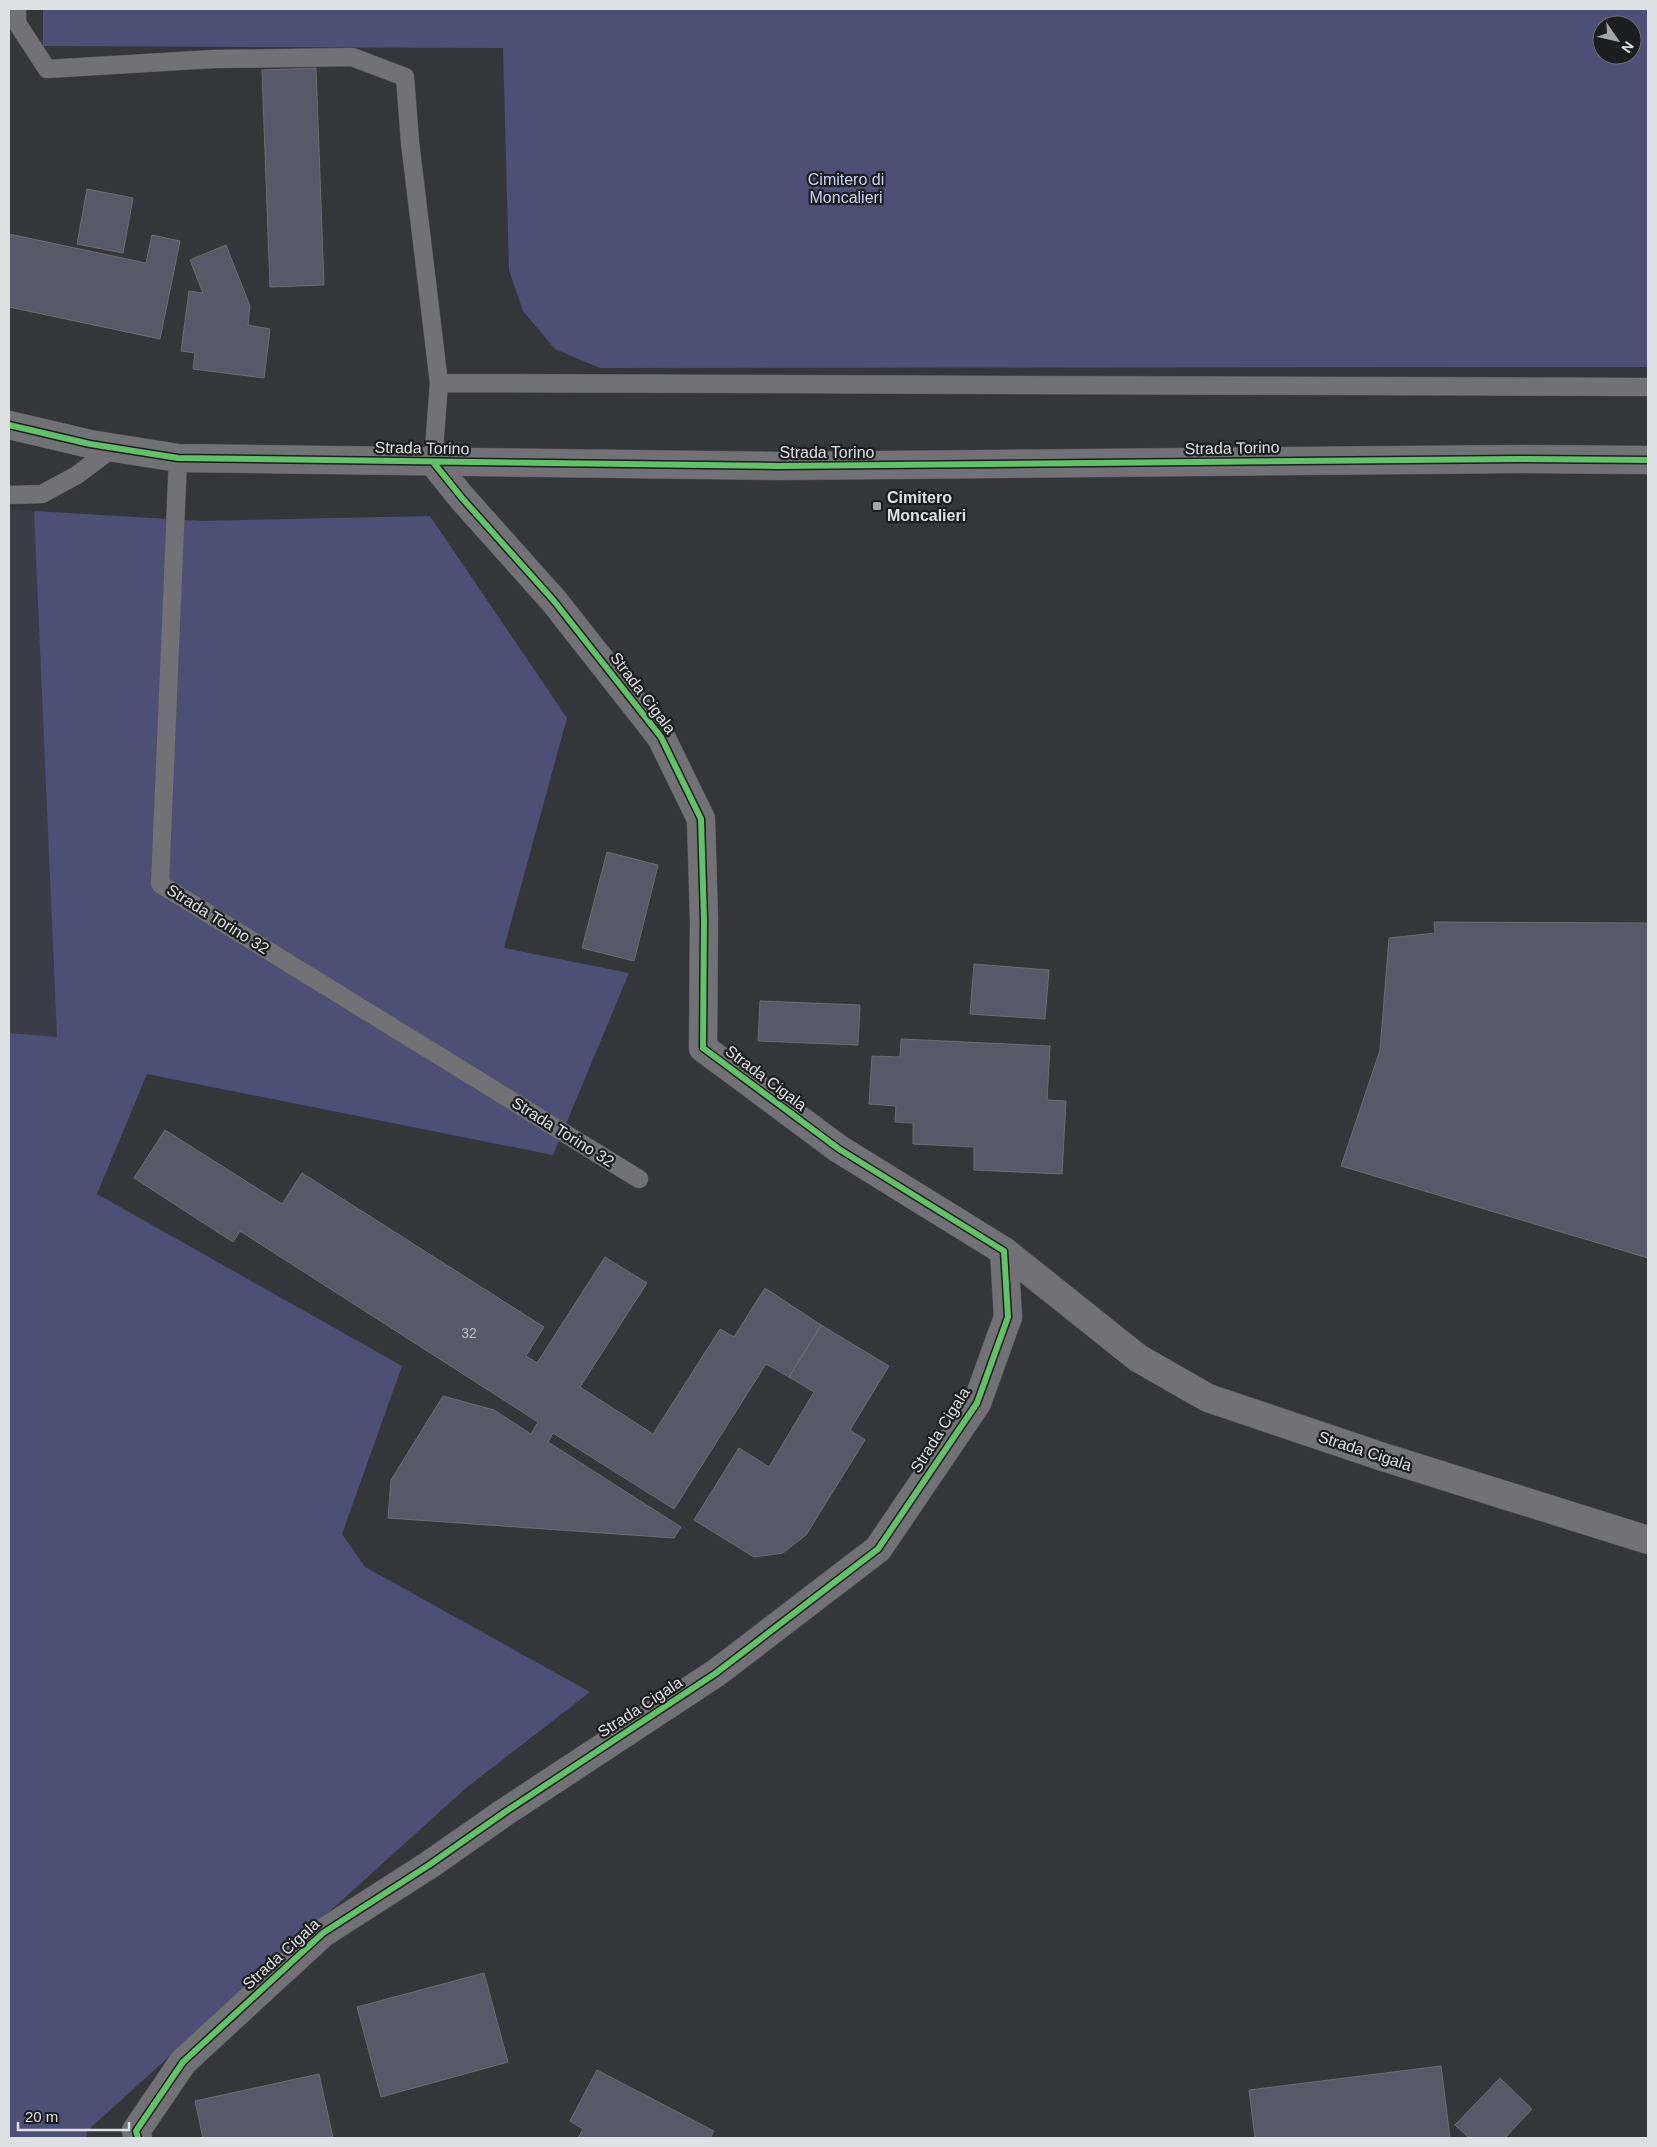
<svg xmlns="http://www.w3.org/2000/svg" width="1657" height="2147" viewBox="0 0 1657 2147" font-family="Helvetica,sans-serif">
<rect width="100%" height="100%" fill="#35363a"/>
<!-- built -->
<path fill="#3b3c47" d="M9,509L34,511L49,704L57,1037L9,1033Z"/>
<!-- green -->
<path fill="#4c5077" fill-rule="evenodd" d="M43,9H1648V367L600,368L555,349L523,311L509,270L503,48L43,46ZM1602,25H1632V55H1602Z
M34,511L202,521L430,516L567,718L504,948L629,973L553,1155L147,1074L97,1194L402,1366L342,1534L365,1567L590,1692L466,1788L87,2131L86,2138H9V1033L57,1037Z"/>
<!-- building -->
<path fill="#575868" stroke="#6e6e71" d="M316,68L324,285L270,287L262,70Z
M87,189L133,198L123,253L77,244Z
M9,234L146,263L152,235L180,241L160,339L9,307Z
M226,245L250,306L248,325L270,329L264,378L193,369L195,353L181,351L189,291L203,293L190,260Z
M607,852L658,865L634,961L582,948Z
M1434,922L1648,923V1258L1341,1166L1380,1050L1389,938L1435,933Z
M974,964L1049,970L1045,1019L970,1014Z
M760,1001L860,1005L858,1045L758,1041Z
M901,1039L1050,1046L1047,1100L1066,1101L1062,1174L974,1170V1147L913,1144V1123L895,1122L896,1106L869,1104L872,1056L900,1057Z
M165,1130L282,1204L302,1173L544,1327L526,1356L537,1363L605,1257L647,1283L580,1387L653,1434L720,1329L734,1337L765,1288L821,1325L789,1377L766,1364L674,1509L553,1433L548,1442L681,1527L674,1538L388,1518L391,1480L443,1396L494,1410L531,1434L538,1422L240,1231L233,1242L134,1178Z
M821,1325L889,1366L850,1430L865,1440L806,1535L783,1553L754,1557L694,1520L739,1448L769,1467L814,1392L789,1377Z
M484,1973L508,2062L381,2097L357,2007Z
M1441,2066L1450,2138H1255L1249,2090Z
M597,2070L714,2131L710,2138H578L583,2129L570,2121Z
M319,2074L333,2138H203L195,2101Z
M1500,2078L1532,2109L1505,2138H1469L1455,2125Z"/>
<g fill="none" stroke-linecap="round" stroke-linejoin="round">
<defs>
<path id="lane" d="M17,9V23L47,69L213,59L352,57L405,77L410,142L439,383
M178,458L160,884L639,1179
M433,462L439,383L1648,387
M9,495L42,494L77,475L113,448"/>
<path id="street" d="M1004,1251L1138,1358L1208,1398L1383,1457L1648,1540
M138,2138L136,2131L183,2062L323,1933L429,1865L505,1812L716,1673L878,1549L977,1403L1008,1317L1004,1251L839,1149L703,1048L704,920L701,819L661,737L554,601L462,498L433,462"/>
<path id="secondary" d="M9,425L90,444L178,458L778,466L1520,459L1648,460"/>
</defs>
<!-- lane casing -->
<use href="#lane" stroke="#545558" stroke-width="19"/>
<!-- street casing -->
<use href="#street" stroke="#545558" stroke-width="29"/>
<!-- secondary casing -->
<use href="#secondary" stroke="#545558" stroke-width="29"/>
<!-- lane -->
<use href="#lane" stroke="#727276" stroke-width="18"/>
<!-- street -->
<use href="#street" stroke="#727276" stroke-width="28"/>
<!-- secondary -->
<use href="#secondary" stroke="#727276" stroke-width="28"/>
<defs>
<path id="cycleway" d="M9,425L90,444L178,458L778,466L1520,459L1648,460
M138,2138L136,2131L183,2062L323,1933L429,1865L505,1812L716,1673L878,1549L977,1403L1008,1317L1004,1251L839,1149L703,1048L704,920L701,819L661,737L554,601L462,498L433,462"/>
</defs>
<!-- cycleway casing -->
<use href="#cycleway" stroke="#1c1d1f" stroke-width="9"/>
<!-- cycleway -->
<use href="#cycleway" stroke="#61c268" stroke-width="6"/>
</g>
<!-- markers -->
<rect fill="#a4a4a8" stroke="#1c1d1f" stroke-width="2" x="872" y="501" width="10" height="10" rx="2.5"/>
<g text-anchor="middle" dominant-baseline="central" stroke-width="4.5" stroke-linejoin="round" paint-order="stroke">
<!-- number labels -->
<g font-size="14" fill="#bdbec5">
<text x="469" y="1333">32</text>
</g>
<!-- park labels -->
<g font-size="16" fill="#cdd3fb" stroke="#1c1d1f">
<text x="846" y="179">Cimitero di<tspan x="846" dy="18">Moncalieri</tspan></text>
</g>
<!-- street labels -->
<g font-size="16" fill="#dfe0e4" stroke="#1c1d1f">
<text transform="translate(422 448) rotate(1)">Strada Torino</text>
<text transform="translate(1232 448) rotate(-1)">Strada Torino</text>
<text x="827" y="452">Strada Torino</text>
<text transform="translate(643 693) rotate(53)">Strada Cigala</text>
<text transform="translate(218 919) rotate(32)">Strada Torino 32</text>
<text transform="translate(766 1078) rotate(37)">Strada Cigala</text>
<text transform="translate(563 1132) rotate(32)">Strada Torino 32</text>
<text transform="translate(940 1430) rotate(-58)">Strada Cigala</text>
<text transform="translate(1365 1451) rotate(18)">Strada Cigala</text>
<text transform="translate(640 1707) rotate(-33)">Strada Cigala</text>
<text transform="translate(281 1954) rotate(-42)">Strada Cigala</text>
</g>
<!-- poi labels -->
<g font-size="16" font-weight="bold" fill="#dfe0e4" stroke="#1c1d1f" text-anchor="start">
<text x="887" y="497">Cimitero<tspan x="887" dy="18">Moncalieri</tspan></text>
</g>
</g>
<!-- border -->
<rect width="1657" height="2147" fill="none" stroke="#dfe0e4" stroke-width="20"/>
<!-- north arrow -->
<g transform="translate(1617 40) rotate(124)"><circle r="24" fill="#1c1d1f" stroke="#6a6b6e"/>
<path d="M0-4L9 19L0 12L-9 19Z" fill="#a4a4a8"/>
<text y="-8" font-size="14" font-weight="bold" text-anchor="middle" fill="#dfe0e4">N</text>
</g>
<!-- scale -->
<path d="M18 2122v8h111v-8" fill="none" stroke="#dfe0e4" stroke-width="2.5"/>
<text x="25" y="2122" font-size="15" fill="#dfe0e4" stroke="#1c1d1f" stroke-width="4" paint-order="stroke">20 m</text>
</svg>
